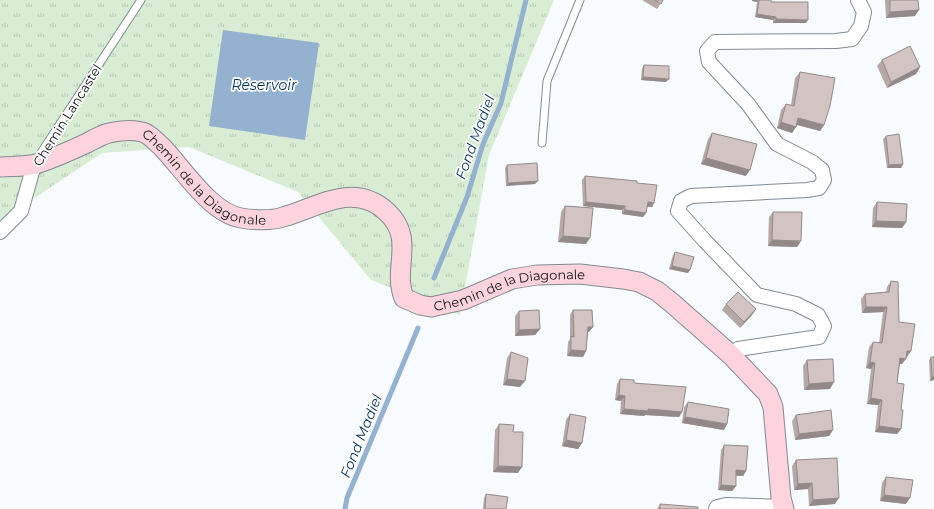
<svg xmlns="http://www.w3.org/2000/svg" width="934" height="509" viewBox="0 0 934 509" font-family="Montserrat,sans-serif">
<defs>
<pattern id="grass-tufts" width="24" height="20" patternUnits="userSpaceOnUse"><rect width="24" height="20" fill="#d9edd4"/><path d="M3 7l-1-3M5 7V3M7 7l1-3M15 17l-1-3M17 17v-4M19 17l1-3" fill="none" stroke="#b9cab5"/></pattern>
</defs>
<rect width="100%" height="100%" fill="#f7fbfe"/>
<!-- grass -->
<path fill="url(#grass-tufts)" d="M0,0H554L489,155L460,315L371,280L298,192L189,147L102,153L0,221Z"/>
<!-- water -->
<path fill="#94b1d0" d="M223,30L319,43L305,140L209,126Z"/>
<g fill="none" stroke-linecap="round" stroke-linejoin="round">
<!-- stream -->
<path stroke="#94b1d0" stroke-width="5" d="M434,278L467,197L483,144L501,103L526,0
M345,509L347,498L418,328"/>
<defs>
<path id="lane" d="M542,143L547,81L580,0
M37,159L141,0"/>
<path id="street" d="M0,232L21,211L34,165
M731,355L738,349L819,337L824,326L818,315L796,304L757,295L705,241L678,211L681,201L691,196L807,190L819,188L824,180L822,170L812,162L777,144L748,104L709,62L707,51L715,42L836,41L852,39L861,26L864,12L858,0
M716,509L717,507L726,505L783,507"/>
<g id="secondary">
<path id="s1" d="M0,167C11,166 25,167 36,164C54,158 70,151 87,143C93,140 101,135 109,133C118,131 132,129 142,132C150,134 155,141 161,146C182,167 210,213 241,218C252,220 272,221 283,217C319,207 354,181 387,212C416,239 392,268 404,298L420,305L431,307L463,300L512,279L537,275L580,274L623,279L639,282L657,291L672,303L731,355L768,394L773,407L781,498L784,509"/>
</g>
</defs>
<!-- lane casing -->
<use href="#lane" stroke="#828a92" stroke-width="9"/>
<!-- street casing -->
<use href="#street" stroke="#828a92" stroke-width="16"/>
<!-- secondary casing -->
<use href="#secondary" stroke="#828a92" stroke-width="21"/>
<!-- lane -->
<use href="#lane" stroke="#fff" stroke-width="7"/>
<!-- street -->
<use href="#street" stroke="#fff" stroke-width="14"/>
<!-- secondary -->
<use href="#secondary" stroke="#fdd4de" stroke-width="19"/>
</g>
<!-- wall -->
<path fill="#b4a9a7" d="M642,0H663L657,9Z
M752,0H771V2L806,23H773V20L755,17L757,2L752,1Z
M885,0H918L915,16L886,18Z
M882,60L920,67L916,74L887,88L877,66Z
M644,65L666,82L641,80L642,68Z
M800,72L824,125L820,131L797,125L792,133L777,128L781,110L786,104L791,105L795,78Z
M712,133L746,176L701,164L708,139Z
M886,136L903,164L901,168H887L883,139Z
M507,165L535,184L506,186L505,168Z
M585,176L637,183L654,203L652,207H647L646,213L643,217L622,214V210L583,206L582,180Z
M877,202L906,222L902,228L872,227L873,208Z
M565,206L586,244L558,242L561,212Z
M773,212L801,241L797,247L768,246L769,217Z
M675,252L688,273L669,269L673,255Z
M891,281L899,322L907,357H906L902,364H900L897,383L901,410V429L897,434L875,432L878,405L867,404L871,369L866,368L869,347L873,342L879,343L883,312L862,313L861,299L865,294L886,292L887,287Z
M726,304L756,309L752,315L740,328L722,310Z
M573,310L593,327L589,332H588L586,351L583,357L567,356L568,342L570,339V315Z
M519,311L540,329L535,335L515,336V316Z
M511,352L520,387L503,385L507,358Z
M931,357L934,380L930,381L929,360Z
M807,360L830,389L804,390L803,366Z
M620,379L634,383L682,412L679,417L645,415L644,416L620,414L621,401L615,400L617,384Z
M688,402L724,430L682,423L684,407Z
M570,414L582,443L578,449L562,446L566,420Z
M796,415L833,430L829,436L795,440L792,421Z
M499,424L513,432L518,473L493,472L495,430Z
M724,445L746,471L743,476H736V486L732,491L718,490L721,450Z
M796,460L835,504L809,506L808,489L794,490L792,466Z
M886,477L906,504L880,501L882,483Z
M486,494L506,509H483L484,498Z
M660,504L698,509H657Z"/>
<!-- shaded-wall -->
<path fill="#928988" d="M752,0H758L757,2L752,1Z
M919,10L915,16L886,18L890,12Z
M757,14L776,17L773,20L755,17Z
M776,19L808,20L806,23H773Z
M920,67L916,74L887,88L891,82Z
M643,77L669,79L666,82L641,80Z
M798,118L824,125L820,131L794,124Z
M781,122L796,127L792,133L777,128Z
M706,158L750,170L746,176L701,164Z
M903,164L901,168H887L889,165Z
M538,181L535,184L506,186L508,183Z
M586,202L625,206L622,210L583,206Z
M648,202L654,203L652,207L645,206Z
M625,210L646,213L643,217L622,214Z
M876,221L906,222L902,228L872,227Z
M563,236L590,238L586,244L558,242Z
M772,240L801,241L797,247L768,246Z
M672,266L690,270L688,273L669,269Z
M866,307H887L883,312L862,313Z
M756,309L752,315L740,328L744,322Z
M588,327H593L589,332H584Z
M540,329L535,335L515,336L519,330Z
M571,350L586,351L583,357L567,356Z
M907,351H911L907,357L903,356Z
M900,358L906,359L902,364H897Z
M870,362L875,363L871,369L866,368Z
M932,377H934V380L930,381Z
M507,379L525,381L520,387L503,385Z
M834,382L830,389L804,390L809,384Z
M619,395L625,396L621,401L615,400Z
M871,398L882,400L878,405L867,404Z
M624,409H648L682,412L679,417L645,415L644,416L620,414Z
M685,417L727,424L724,430L682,423Z
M879,426L901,429L897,434L875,432Z
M833,430L829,436L795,440L799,434Z
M566,440L582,443L578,449L562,446Z
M498,466L522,467L518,473L493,472Z
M736,470L746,471L743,476L733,475Z
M812,483L808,489L794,490L798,484Z
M721,485L736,486L732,491L718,490Z
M884,495L910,498L906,504L880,501Z
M839,498L835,504L809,506L813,500Z"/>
<!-- building -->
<path fill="#d1c4c2" stroke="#928988" d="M655,0H663L661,4Z
M759,0H771V2H808V20L776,19V17L757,14Z
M890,0H918L919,10L890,12Z
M910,46L920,67L891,82L882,60Z
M644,65L669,66V79L643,77Z
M800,72L835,78L830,106L824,125L798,118L796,127L781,122L786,104L794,106Z
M712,133L757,144L750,170L706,158Z
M899,134L903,164L889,165L886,136Z
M537,163L538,181L508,183L507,165Z
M585,176L637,181V183L657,185L654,203L648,202L646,213L625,210V206L586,202Z
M877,202L907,204L906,222L876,221Z
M565,206L593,208L590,238L563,236Z
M773,212H802L801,241L772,240Z
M675,252L694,257L690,270L672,266Z
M891,281L898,282L899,322L915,324L911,351H907L906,359L900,358L897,383L904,384L901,410H903L901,429L879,426L882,400L871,398L875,363L870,362L873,342L882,343L887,307H866L865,294L889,292Z
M738,292L756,309L744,322L726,304Z
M539,310L540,329L519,330V311Z
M573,310H592L593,327H588L586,351L571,350V336L574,337Z
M511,352L528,358L525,381L507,379Z
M931,357H934V377H932Z
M833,359L834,382L809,384L807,360Z
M620,379L634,380V383L686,387L682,412L648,409V411L624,409L625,396L619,395Z
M688,402L729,409L727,424L685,417Z
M831,410L833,430L799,434L796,415Z
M570,414L586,417L582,443L566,440Z
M499,424L514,425L513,432H523L522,467L498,466Z
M724,445L748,446L746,471L736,470V486L721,485Z
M837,458L839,498L813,500L812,483L798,484L796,460Z
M886,477L913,480L910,498L884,495Z
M486,494L508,497L506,509H485Z
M660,504L698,507V509H660Z"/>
<g text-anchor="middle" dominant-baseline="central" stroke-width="3.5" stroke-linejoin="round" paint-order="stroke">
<!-- street labels -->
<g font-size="13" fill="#0e1113" stroke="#fff">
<text transform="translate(67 115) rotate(-58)">Chemin Lancastel</text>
<text stroke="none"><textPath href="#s1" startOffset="229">Chemin de la Diagonale</textPath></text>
<text stroke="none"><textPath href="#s1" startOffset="636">Chemin de la Diagonale</textPath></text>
</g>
<!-- water labels -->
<g font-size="14" font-style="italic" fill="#013058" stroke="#fff">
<text x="264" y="85">Réservoir</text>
<text transform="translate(475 137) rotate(-70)">Fond Madiel</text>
<text transform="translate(361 436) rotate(-68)">Fond Madiel</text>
</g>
</g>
</svg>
